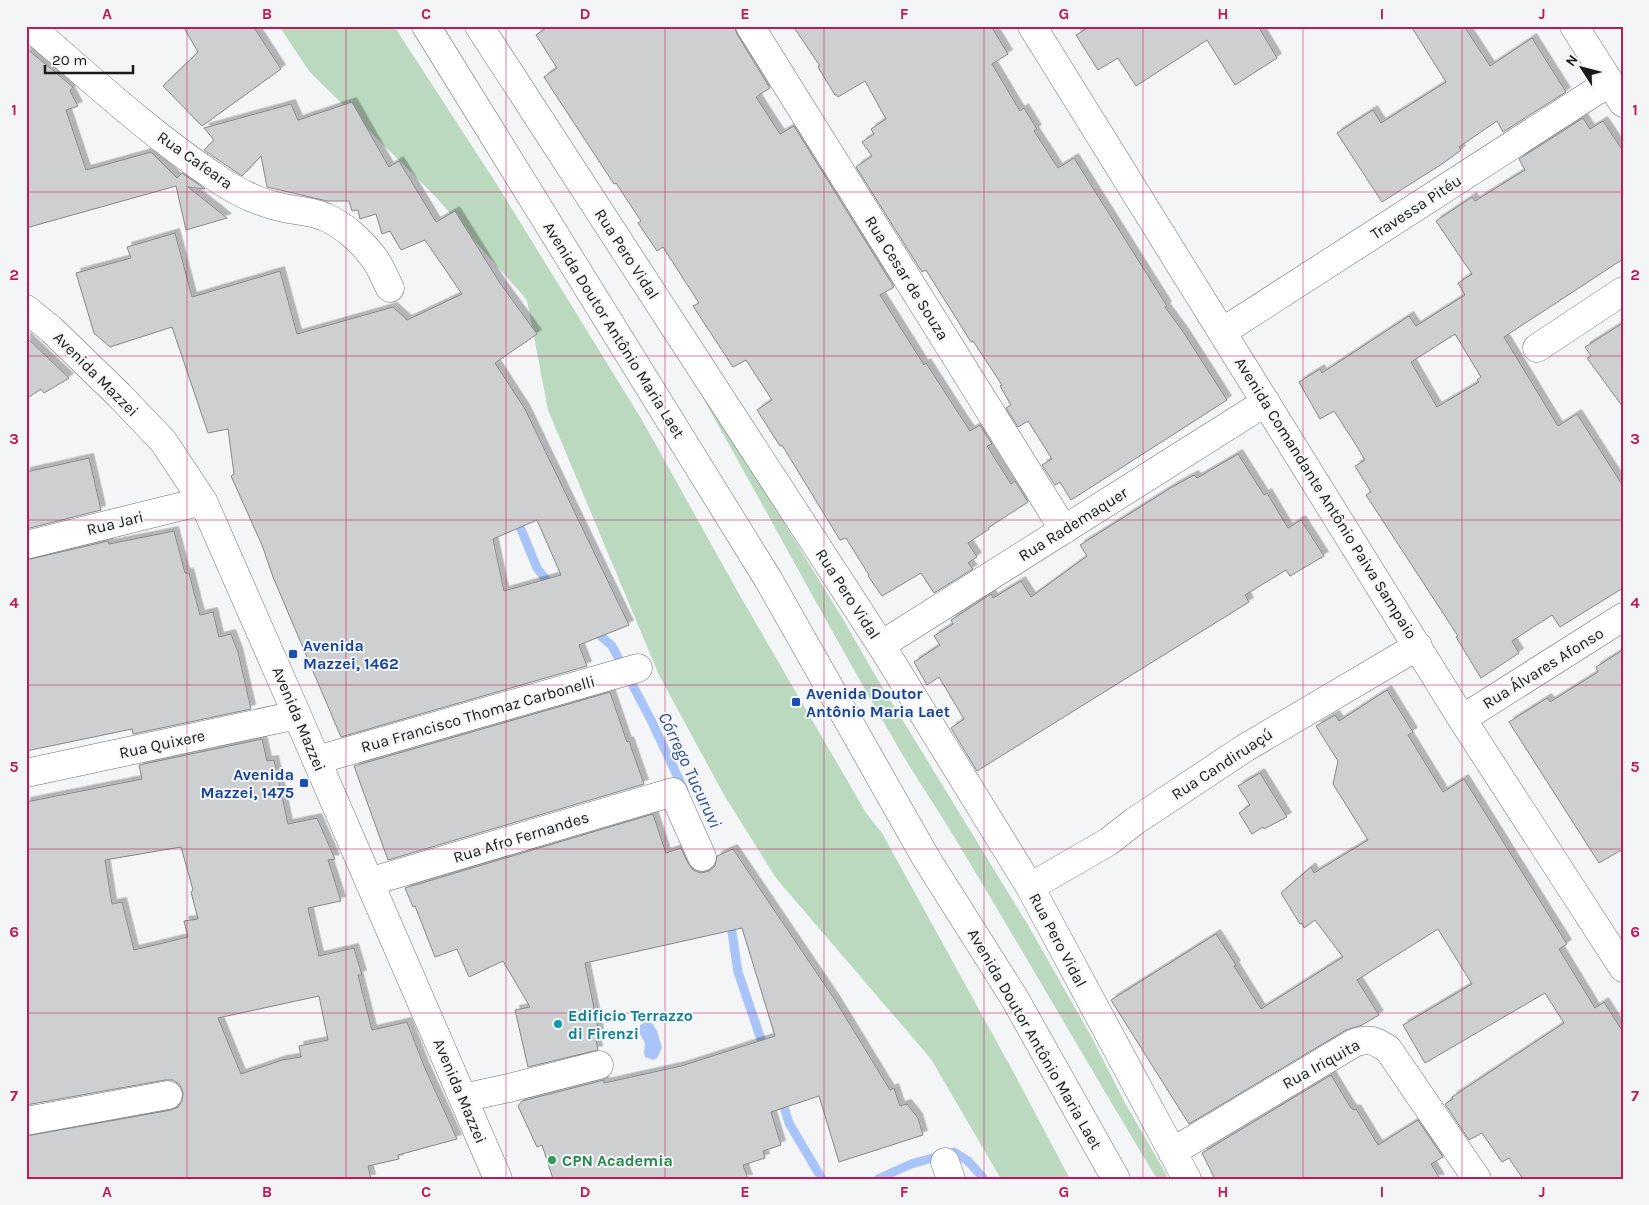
<svg xmlns="http://www.w3.org/2000/svg" width="1649" height="1205" viewBox="0 0 1649 1205" font-family="Karla,sans-serif">
<defs>
<filter id="shadow"><feDropShadow dx="4.5" dy="-4.5" stdDeviation="0" flood-color="#0004"/></filter>
</defs>
<rect width="100%" height="100%" fill="#f4f5f7"/>
<!-- green -->
<path fill="#bbd9be" d="M279,26H394L496,183L642,420L739,594L866,813L882,833L1015,1075L1070,1179H1001L931,1059L776,878L724,795L659,675L548,410L527,300L434,195L309,71Z
M644,294L843,619L875,675L1028,925L1091,1036L1124,1101L1169,1179H1157C1087,1063 1020,946 950,830C933,802 914,775 898,747C811,597 731,444 644,294Z"/>
<!-- water -->
<path fill="#a9c4f9" d="M646,1022L652,1023L657,1031L662,1048L657,1058L653,1060L645,1057L644,1053L645,1043L640,1034V1025Z"/>
<g fill="none" stroke-linecap="round" stroke-linejoin="round">
<!-- stream -->
<path stroke="#a9c4f9" stroke-width="9" d="M516,517L537,568L552,587
M592,628L612,646L651,720L684,790
M730,919L738,972L765,1051
M781,1097L789,1123L822,1179
M878,1179L911,1164L954,1152L968,1161L984,1179"/>
</g>
<!-- building -->
<path fill="#cecfd1" stroke="#868789" fill-rule="evenodd" filter="url(#shadow)" d="M183,26H253L281,69L202,126L163,86L198,52Z
M549,26H734L737,34L770,88L756,97L780,134L794,126L894,287L880,295L924,365L926,363L970,431L980,425L992,444L987,446L1011,484L1015,481L1028,502L988,528L989,529L968,543L977,557L968,563L973,569L934,593L921,573L882,596L868,576L869,575L846,538L840,540L782,445L780,446L757,410L772,400L746,360L733,367L693,306L699,303L663,247L657,251L638,223L641,221L616,183L614,184L544,77L557,68L536,35Z
M793,26H991L1008,54L992,64L1020,111L1024,108L1037,129L1034,131L1058,168L1074,158L1167,306L1165,307L1184,333L1227,400L1071,500L1060,482L1055,485L1042,465L1052,459L1028,421L1018,427L1006,408L1011,405L1000,386L1002,385L973,341L971,342L926,270L922,272L856,167L872,156L862,142L874,134L871,129L886,119L865,81L838,97L836,94L835,95L818,67L820,66Z
M1091,26H1258L1277,58L1235,85L1207,40L1136,86L1118,58L1098,70L1076,35Z
M1411,26H1464L1490,66L1532,38L1566,92L1503,132L1497,121L1459,147L1461,150L1445,162L1382,202L1337,133L1373,110L1381,123L1446,82Z
M26,48L73,87L70,91L78,106L66,110L86,170L151,152L177,178L182,173L205,189L188,187L227,218L186,230L176,186L26,228Z
M352,102L389,167L399,161L436,222L455,211L500,283L537,334L495,363L525,409L629,625L579,645L587,666L341,737L273,577L262,545L231,476L234,474L228,429L208,433L172,327L110,347L94,333L76,273L131,258L127,247L175,233L192,297L280,271L297,334L393,307L407,320L462,294L425,240L401,250L390,231L382,234L376,214L360,219L358,210L352,211L349,201H327L267,187L261,156L242,176L204,150L214,140L204,128L291,104L298,120ZM537,520L561,575L504,591L493,539Z
M1583,118L1590,129L1603,121L1623,151V259L1504,337L1558,426L1577,414L1623,486V588L1560,627L1552,615L1512,641L1519,653L1481,678L1456,637L1458,636L1366,495L1371,492L1355,466L1365,460L1353,440L1334,411L1320,419L1299,382L1320,369L1322,373L1409,316L1416,326L1465,295L1458,283L1472,274L1436,221L1472,197L1475,201L1525,170L1519,159ZM1455,334L1481,377L1477,380L1479,382L1437,407L1411,362Z
M1623,323V407L1587,358L1591,356L1585,347Z
M26,337L69,378L44,393L41,389L26,399Z
M1238,454L1264,495L1267,493L1288,528L1301,520L1324,556L1290,576L1286,570L1245,595L1249,602L977,771L951,728L964,719L939,677L927,685L914,662L940,645L934,636L953,624L951,620L991,594L993,598L1021,581L1031,597L1087,556L1080,545L1172,487L1194,475L1197,478Z
M89,458L101,510L26,529V472Z
M174,531L185,573H189L200,615L213,612L219,637L231,634L238,652L251,709L133,734L132,729L26,751V560L108,541L109,544Z
M1623,650V849L1599,863L1509,722L1547,698L1550,702L1598,672L1596,667Z
M1387,690L1413,732L1408,735L1443,792L1464,779L1567,944L1559,949L1595,1008L1604,1002L1623,1032V1179H1523L1509,1158L1502,1162L1482,1133L1469,1140L1445,1104L1453,1099L1452,1097L1564,1023L1545,993L1425,1063L1403,1025L1472,984L1438,929L1357,980L1379,1015L1362,1025L1346,1030L1189,1124L1111,1000L1216,934L1236,965L1234,966L1261,1009L1343,957L1315,920L1304,928L1302,923L1300,924L1281,893L1311,867L1314,873L1368,840L1333,784L1338,761L1316,726L1335,715L1339,721Z
M610,692L627,742L629,741L644,784L388,860L354,766Z
M262,739L267,761L274,760L288,824L317,818L335,859L328,860L341,901L308,908L319,956L354,948L362,975H358L372,1030L407,1022L424,1066L457,1139L398,1155L399,1159L368,1166L371,1179H26V1136L171,1110L178,1107L182,1101L183,1093L180,1085L173,1080H165L26,1105V802L142,779L139,765ZM181,847L193,890L191,892L198,919L184,921L188,937L134,950L122,902L112,904L105,860ZM319,996L328,1040L299,1046L301,1057L282,1060L241,1074L218,1018Z
M1260,773L1287,817L1264,829L1263,827L1252,834L1239,813L1250,805L1238,786Z
M653,814L666,853L681,848L688,863L693,870L701,873L709,871L715,866L717,856L733,849L835,1000L890,1090L894,1088L900,1106L907,1104L918,1118L923,1135L839,1162L819,1096L771,1112L781,1145L763,1151L765,1158L743,1165L748,1179H553L542,1145L537,1147L518,1106L522,1101L604,1080V1083L681,1066L775,1036L742,928L585,963L600,1038L596,1040L598,1050L528,1067L515,1010L530,1007L503,961L469,977L457,949L435,957L415,906L413,907L405,888Z
M1331,1075L1351,1108L1354,1110L1356,1109L1378,1145L1418,1120L1443,1157L1431,1164L1440,1179H1215L1202,1153Z"/>
<g fill="none" stroke-linecap="round" stroke-linejoin="round">
<defs>
<path id="minor" d="M29,26C89,77 147,131 212,175C233,190 259,203 284,208C298,211 312,211 325,217C344,225 362,242 374,258C381,267 385,279 390,288
M479,26L881,645L1030,887L1187,1179
M750,26L1064,530
M1032,26L1462,719L1623,968
M1574,26L1623,103
M26,309L52,330L119,395L163,441L203,501L297,715L498,1179
M1222,332L1610,82
M1537,348L1623,291
M26,545L203,501
M881,645L1266,402
M1462,719L1623,617
M317,760L638,668
M26,773L297,715
M369,882L673,792L702,857
M1030,887L1108,842L1135,821L1245,748L1418,646
M463,1098L509,1088L599,1065
M26,1121L168,1095
M1172,1152L1354,1043C1369,1038 1374,1040 1388,1049L1477,1179
M945,1162L951,1179"/>
<path id="major" d="M426,26L768,579L926,858L1015,999L1116,1179"/>
</defs>
<!-- minor casing -->
<use href="#minor" stroke="#6f7071" stroke-width="29"/>
<!-- major casing -->
<use href="#major" stroke="#6f7071" stroke-width="29"/>
<!-- minor -->
<use href="#minor" stroke="#fff" stroke-width="28"/>
<!-- major -->
<use href="#major" stroke="#fff" stroke-width="28"/>
</g>
<!-- grid -->
<path fill="none" stroke="#c2185b" stroke-width="1" stroke-opacity="0.55" d="M187,26V1179M346,26V1179M506,26V1179M665,26V1179M824,26V1179M984,26V1179M1143,26V1179M1303,26V1179M1462,26V1179M26,192H1623M26,356H1623M26,520H1623M26,685H1623M26,849H1623M26,1013H1623"/>
<!-- markers -->
<g fill="#1a4fb4" stroke="#f4f5f7" stroke-width="2">
<rect x="288" y="649" width="10" height="10" rx="2.5"/>
<rect x="791" y="697" width="10" height="10" rx="2.5"/>
<rect x="299" y="778" width="10" height="10" rx="2.5"/>
</g>
<circle fill="#0f9aa8" stroke="#f4f5f7" stroke-width="2" cx="558" cy="1024" r="5"/>
<circle fill="#2e9e5b" stroke="#f4f5f7" stroke-width="2" cx="552" cy="1160" r="5"/>
<g text-anchor="middle" dominant-baseline="central" stroke-width="4" stroke-linejoin="round" paint-order="stroke">
<!-- street labels -->
<g font-size="16" fill="#1a1a1b" stroke="#f4f5f7">
<text transform="translate(195 160) rotate(35)">Rua Cafeara</text>
<text transform="translate(1416 207) rotate(-33)">Travessa Pitéu</text>
<text transform="translate(627 254) rotate(57)">Rua Pero Vidal</text>
<text transform="translate(907 278) rotate(58)">Rua Cesar de Souza</text>
<text transform="translate(614 330) rotate(58)">Avenida Doutor Antônio Maria Laet</text>
<text transform="translate(96 374) rotate(45)">Avenida Mazzei</text>
<text transform="translate(1326 498) rotate(58)">Avenida Comandante Antônio Paiva Sampaio</text>
<text transform="translate(115 523) rotate(-14)">Rua Jari</text>
<text transform="translate(1073 524) rotate(-32)">Rua Rademaquer</text>
<text transform="translate(848 594) rotate(57)">Rua Pero Vidal</text>
<text transform="translate(1543 668) rotate(-32)">Rua Álvares Afonso</text>
<text transform="translate(478 714) rotate(-16)">Rua Francisco Thomaz Carbonelli</text>
<text transform="translate(299 719) rotate(67)">Avenida Mazzei</text>
<text transform="translate(162 744) rotate(-12)">Rua Quixere</text>
<text transform="translate(1222 764) rotate(-33)">Rua Candiruaçú</text>
<text transform="translate(521 837) rotate(-17)">Rua Afro Fernandes</text>
<text transform="translate(1058 940) rotate(62)">Rua Pero Vidal</text>
<text transform="translate(1035 1039) rotate(60)">Avenida Doutor Antônio Maria Laet</text>
<text transform="translate(1321 1064) rotate(-29)">Rua Iriquita</text>
<text transform="translate(460 1091) rotate(67)">Avenida Mazzei</text>
</g>
<!-- transit labels -->
<g font-size="16" font-weight="bold" fill="#164399" stroke="#f4f5f7" text-anchor="start">
<text x="303" y="645">Avenida<tspan x="303" dy="18">Mazzei, 1462</tspan></text>
<text x="806" y="693">Avenida Doutor<tspan x="806" dy="18">Antônio Maria Laet</tspan></text>
<text x="294" y="774" text-anchor="end">Avenida<tspan x="294" dy="18">Mazzei, 1475</tspan></text>
</g>
<!-- culture labels -->
<g font-size="16" font-weight="bold" fill="#0d838f" stroke="#f4f5f7" text-anchor="start">
<text x="568" y="1015">Edificio Terrazzo<tspan x="568" dy="18">di Firenzi</tspan></text>
</g>
<!-- leisure labels -->
<g font-size="16" font-weight="bold" fill="#27864d" stroke="#f4f5f7" text-anchor="start">
<text x="562" y="1160">CPN Academia</text>
</g>
<!-- water labels -->
<g font-size="18" font-style="italic" fill="#32508f" stroke="#f4f5f7">
<text transform="translate(690 770) rotate(65)">Córrego Tucuruvi</text>
</g>
</g>
<!-- border -->
<rect width="1649" height="1205" fill="none" stroke="#f4f5f7" stroke-width="55"/>
<!-- north arrow -->
<g transform="translate(1582 68) rotate(306)" stroke="#f4f5f7" stroke-width="4" paint-order="stroke">
<path d="M0-4L9 19L0 12L-9 19Z" fill="#1a1a1b"/>
<text y="-8" font-size="14" font-weight="bold" text-anchor="middle" fill="#1a1a1b">N</text>
</g>
<!-- scale -->
<path d="M45 65v8h88v-8" fill="none" stroke="#1a1a1b" stroke-width="2.5"/>
<text x="52" y="65" font-size="15" fill="#1a1a1b" stroke="#f4f5f7" stroke-width="4" paint-order="stroke">20 m</text>
<rect x="28" y="28" width="1594" height="1150" fill="none" stroke="#c2185b" stroke-width="2"/>
<g font-size="16" text-anchor="middle" font-weight="bold" fill="#c2185b">
<text x="107" y="19">A</text>
<text x="267" y="19">B</text>
<text x="426" y="19">C</text>
<text x="585" y="19">D</text>
<text x="745" y="19">E</text>
<text x="904" y="19">F</text>
<text x="1064" y="19">G</text>
<text x="1223" y="19">H</text>
<text x="1382" y="19">I</text>
<text x="1542" y="19">J</text>
<text x="14" y="115">1</text>
<text x="1635" y="115">1</text>
<text x="14" y="280">2</text>
<text x="1635" y="280">2</text>
<text x="14" y="444">3</text>
<text x="1635" y="444">3</text>
<text x="14" y="608">4</text>
<text x="1635" y="608">4</text>
<text x="14" y="772">5</text>
<text x="1635" y="772">5</text>
<text x="14" y="937">6</text>
<text x="1635" y="937">6</text>
<text x="14" y="1101">7</text>
<text x="1635" y="1101">7</text>
<text x="107" y="1197">A</text>
<text x="267" y="1197">B</text>
<text x="426" y="1197">C</text>
<text x="585" y="1197">D</text>
<text x="745" y="1197">E</text>
<text x="904" y="1197">F</text>
<text x="1064" y="1197">G</text>
<text x="1223" y="1197">H</text>
<text x="1382" y="1197">I</text>
<text x="1542" y="1197">J</text>
</g>
</svg>
